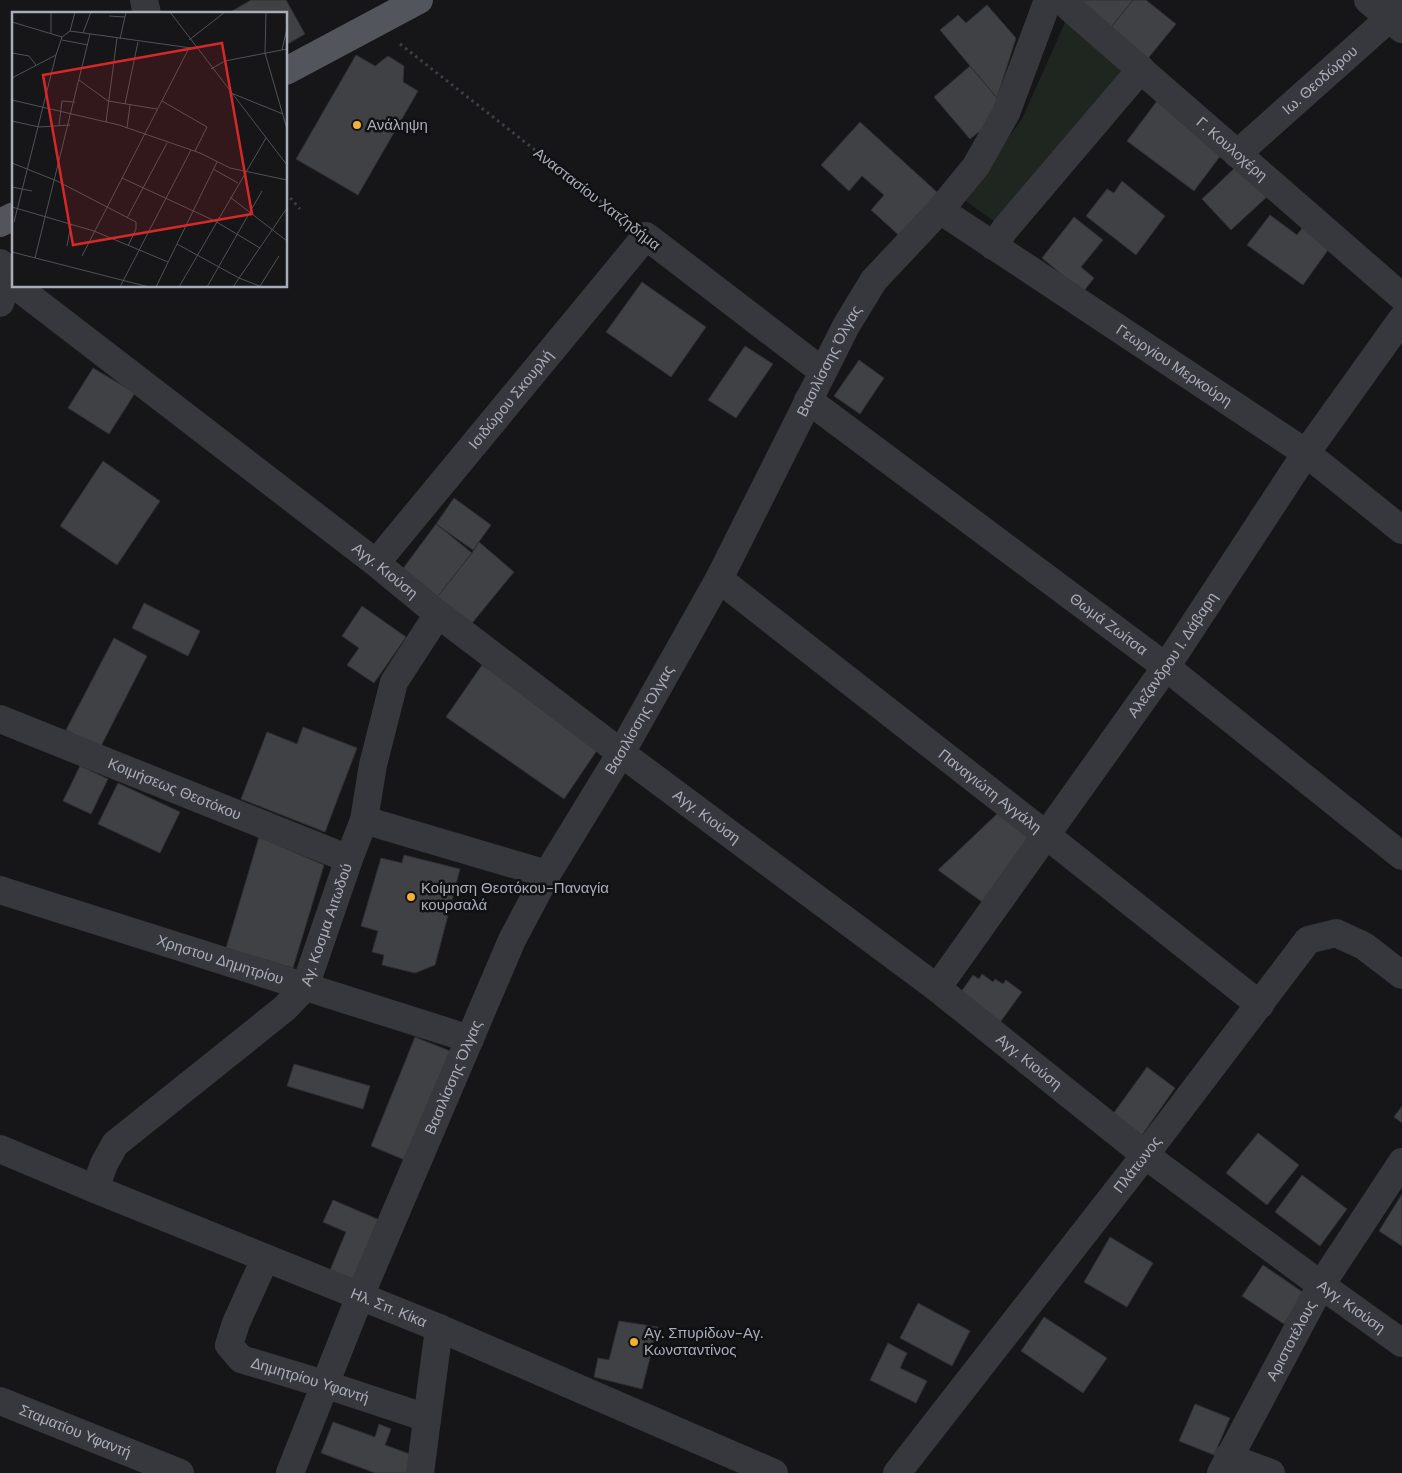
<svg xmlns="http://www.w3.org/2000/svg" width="1402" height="1473" viewBox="0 0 1402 1473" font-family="'DM Sans',sans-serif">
<rect width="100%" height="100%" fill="#161618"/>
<!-- green -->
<path fill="#1e261f" d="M1071,9L1141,69L1005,229L963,199L1022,119Z"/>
<!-- building -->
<path fill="#404145" stroke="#303034" d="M251,0H286L305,34L286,45V14H234L232,11Z
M1071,0H1133L1108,31Z
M1133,0H1146L1176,24L1145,62L1108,31Z
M987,5L1016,38L997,98L940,30L958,15L966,23Z
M356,55L375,66L388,56L404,66L403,82L418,91L358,195L296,159Z
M970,66L997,98L991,122L970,139L934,97Z
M1157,101L1224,151L1194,191L1127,141Z
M860,122L938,193L903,239L871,210L884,195L862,176L849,191L821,165Z
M1241,162L1270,194L1231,230L1202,199Z
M1122,181L1165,216L1136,255L1086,216L1107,189L1114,193Z
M1270,215L1297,235L1306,223L1333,243L1303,285L1247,245Z
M1074,217L1103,240L1081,267L1094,278L1083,292L1042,258Z
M642,282L706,327L671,377L606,332Z
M745,346L773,364L736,418L708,400Z
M859,360L884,378L860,414L834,396Z
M93,368L135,393L109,434L68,408Z
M103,461L160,501L117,565L60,526Z
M454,498L491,525L473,550L436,524Z
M436,524L472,553L434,601L399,574Z
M479,542L514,572L468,628L434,601L472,553Z
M144,603L200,631L188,656L132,628Z
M362,606L406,637L374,683L347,665L359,648L342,636Z
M114,638L147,656L100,748L66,730Z
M482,665L600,746L564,799L446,717Z
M303,727L357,748L325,832L241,799L267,732L297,744Z
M80,766L108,779L91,814L63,801Z
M118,783L180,812L160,853L98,824Z
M998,813L1033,839L989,907L938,870Z
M259,837L324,865L293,968L226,948Z
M404,855L460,869L435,965L415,973L382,965L384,955L372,952L378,931L361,926L381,858L402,863Z
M982,974L993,982L995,979L1003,984L1006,980L1022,992L996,1028L956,999L973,975L979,979Z
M415,1037L450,1051L405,1160L371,1146Z
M294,1064L370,1086L363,1109L287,1086Z
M1147,1067L1175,1088L1142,1135L1113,1114Z
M1402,1106V1123L1394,1117Z
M1258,1133L1299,1165L1267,1205L1226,1173Z
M1302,1175L1347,1209L1320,1246L1275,1212Z
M1402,1194V1246L1379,1231Z
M333,1200L382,1221L355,1286L328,1275L346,1232L323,1222Z
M1110,1237L1153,1263L1127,1307L1084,1282Z
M1263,1265L1304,1293L1284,1324L1242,1296Z
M918,1303L970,1331L952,1366L900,1338Z
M1044,1317L1107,1358L1083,1393L1021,1351Z
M619,1321L658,1327L642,1389L594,1377L598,1358L609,1360Z
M888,1343L907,1353L900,1368L927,1381L916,1403L870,1380Z
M1195,1404L1230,1418L1214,1455L1179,1441Z
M333,1422L375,1437L379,1424L391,1429L385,1445L415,1456L412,1473H375L321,1453Z"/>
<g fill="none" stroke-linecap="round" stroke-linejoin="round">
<!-- path -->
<path stroke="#3d3f44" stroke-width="3" stroke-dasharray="2.5 4" stroke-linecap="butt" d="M400,44L623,219
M286,193L300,209"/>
<!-- street -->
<g stroke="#37383d" stroke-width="28">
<path d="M144,0L147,14"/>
<path id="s1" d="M1062,0L1071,9L1402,297"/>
<path d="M1368,0L1402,29"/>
<path id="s2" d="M1237,154L1402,7"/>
<path id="s3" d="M940,210L1306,453L1402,530"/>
<path d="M993,246L1005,229L1141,69"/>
<path d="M0,263L8,280L0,303"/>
<path id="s4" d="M16,286L376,563L438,614L621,753L937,988L1145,1155L1321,1285L1402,1343"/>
<path id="s5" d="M808,400L1166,667L1402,856"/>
<path id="s6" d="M376,563L646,236L822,371"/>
<path id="s7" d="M719,579L1046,835L1260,1005"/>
<path id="s8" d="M0,719L349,859"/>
<path d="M364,820L547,874"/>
<path id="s9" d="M0,890L470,1039"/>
<path id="s10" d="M937,988L1166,667L1306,453L1402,319"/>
<path id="s11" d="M0,1149L95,1189L439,1328L774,1473"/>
<path id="s12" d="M95,1189L104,1164L115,1144L285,1008L305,987L349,859L364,820L373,765L394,682L438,614"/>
<path id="s13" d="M265,1259L236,1323L229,1345L241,1359L324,1384L427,1418"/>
<path id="s14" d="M0,1401L180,1473"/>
<path d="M1228,1457L1271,1473"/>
<path id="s15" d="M290,1473L360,1296L512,940L547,874L621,753L719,579L846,326L874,280L940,210L976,166L1006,113L1048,0"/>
<path d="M420,1473L439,1328"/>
<path id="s16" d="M897,1473L1145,1155L1308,940L1336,933L1364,946L1402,975"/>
<path id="s17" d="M1221,1473L1321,1285L1402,1162"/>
</g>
<!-- primary -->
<path stroke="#53555c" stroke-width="28" d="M286,71L419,0
M0,223L14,216"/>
</g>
<!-- markers -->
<g fill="#f2b134" stroke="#111113" stroke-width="2">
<circle cx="357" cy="125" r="5"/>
<circle cx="411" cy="897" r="5"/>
<circle cx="634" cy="1342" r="5"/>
</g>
<g text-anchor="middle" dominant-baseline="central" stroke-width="5" stroke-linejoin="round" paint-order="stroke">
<!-- street labels -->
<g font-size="15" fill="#a8adb8" stroke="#111113">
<text stroke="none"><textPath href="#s2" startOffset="111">Ιω. Θεοδώρου</textPath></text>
<text stroke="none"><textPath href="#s1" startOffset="226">Γ. Κουλοχέρη</textPath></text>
<text transform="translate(597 199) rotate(38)">Αναστασίου Χατζηδήμα</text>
<text stroke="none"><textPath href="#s15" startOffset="1238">Βασιλίσσης Όλγας</textPath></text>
<text stroke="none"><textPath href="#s3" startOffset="281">Γεωργίου Μερκούρη</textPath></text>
<text stroke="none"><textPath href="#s6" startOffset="212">Ισιδώρου Σκουρλή</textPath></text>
<text stroke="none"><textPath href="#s4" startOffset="466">Αγγ. Κιούση</textPath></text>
<text stroke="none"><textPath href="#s5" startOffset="375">Θωμά Ζωίτσα</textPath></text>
<text stroke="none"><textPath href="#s10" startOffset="408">Αλεζανδρου Ι. Δάβαρη</textPath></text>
<text stroke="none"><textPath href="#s15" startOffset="832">Βασιλίσσης Όλγας</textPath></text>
<text stroke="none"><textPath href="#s8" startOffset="188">Κοιμήσεως Θεοτόκου</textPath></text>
<text stroke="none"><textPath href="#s7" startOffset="344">Παναγιώτη Αγγάλη</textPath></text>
<text stroke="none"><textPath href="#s4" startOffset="871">Αγγ. Κιούση</textPath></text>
<text stroke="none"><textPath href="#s12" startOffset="362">Αγ. Κοσμα Αιτωδού</textPath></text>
<text stroke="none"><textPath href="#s9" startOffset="231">Χρηστου Δημητρίου</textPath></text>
<text stroke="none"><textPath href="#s4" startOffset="1276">Αγγ. Κιούση</textPath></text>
<text stroke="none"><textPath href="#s15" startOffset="428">Βασιλίσσης Όλγας</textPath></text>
<text stroke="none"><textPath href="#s16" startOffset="391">Πλάτωνος</textPath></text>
<text stroke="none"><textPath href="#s4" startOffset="1681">Αγγ. Κιούση</textPath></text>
<text stroke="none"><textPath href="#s11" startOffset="420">Ηλ. Σπ. Κίκα</textPath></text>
<text stroke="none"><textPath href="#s17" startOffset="150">Αριστοτέλους</textPath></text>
<text stroke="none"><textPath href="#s13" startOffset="184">Δημητρίου Υφαντή</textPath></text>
<text stroke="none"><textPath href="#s14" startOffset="81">Σταματίου Υφαντή</textPath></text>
</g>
<!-- poi labels -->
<g font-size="15" fill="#a8adb8" stroke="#111113" text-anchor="start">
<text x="367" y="125">Ανάληψη</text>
<text x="421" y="888">Κοίμηση Θεοτόκου-Παναγία<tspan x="421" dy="17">κουρσαλά</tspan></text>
<text x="644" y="1333">Αγ. Σπυρίδων-Αγ.<tspan x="644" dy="17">Κωνσταντίνος</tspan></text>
</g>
</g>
<!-- overview -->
<g transform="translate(12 12)">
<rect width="275" height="275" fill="#161618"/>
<path fill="none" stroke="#505258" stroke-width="1" d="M158,0L275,153M254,0L253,41L275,117M97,4L113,5M0,10L50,25M58,19L63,0M39,21V0M71,21L79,0M50,25L58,19L179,36M108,27L114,0M50,28L76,33M177,28L213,0M270,38L275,16M0,41L17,44L24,53M199,57L213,49L275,37M0,66L44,43L50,25M67,68L96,89L145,97M219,81L271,102M0,88L107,113L188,141L218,156L275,168M150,89L195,115L183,139M113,92L126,30M0,109L27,115L58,113M94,110L105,26M47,113L50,89L63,90M115,116L118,93M0,151L45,169L124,210V217L116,234M201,157L226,171M110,166L203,209L248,236M0,175L20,179M218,185L275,229M0,195L82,219L156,250M115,206L155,131M2,210L44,43M165,232L227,266L250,275M55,234L59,212M0,240L137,275M70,244L176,38M23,246L78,22M248,274L267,244M108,275L179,138M144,275L205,150M167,275L254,126M195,275L250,179M221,275L275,196"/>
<path fill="#d62828" fill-opacity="0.15" stroke="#d62828" stroke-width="2.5" d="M210,31L240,202L61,233L31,63Z"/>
<rect width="275" height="275" fill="none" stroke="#a8adb8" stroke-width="2.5"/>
</g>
</svg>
